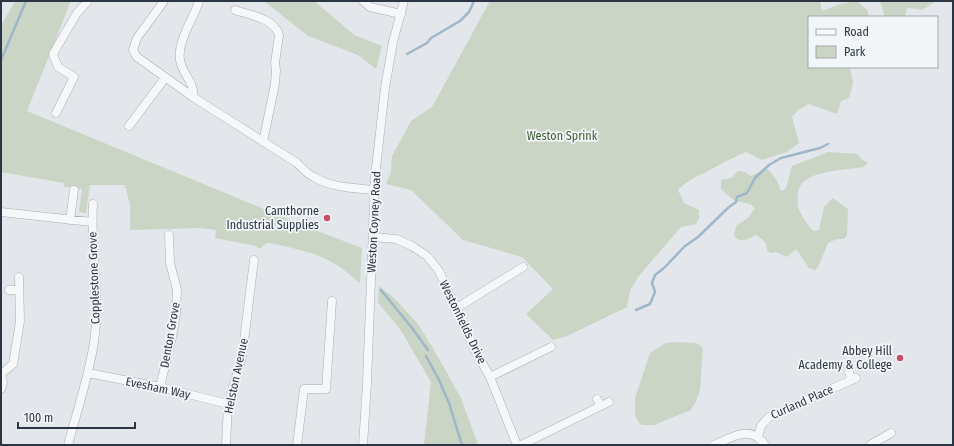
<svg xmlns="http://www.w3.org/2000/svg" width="954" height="446" viewBox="0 0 954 446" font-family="'Fira Sans Condensed',sans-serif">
<rect width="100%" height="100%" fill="#e3e7eb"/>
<!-- green -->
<path fill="#cad5c5" d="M15,1H71L27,111L312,229L362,248L360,283C352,277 344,269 335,264C315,252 292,248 269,243L265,244L260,249L256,246L215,238L216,230L200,228L130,230V205L125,185H90L86,213L79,212L82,189L64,187V183L1,172V26Z
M264,1H314L354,35L382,46L376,69L358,55L308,36Z
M490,1H820L822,11L840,4L857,1L868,11L869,17H809V67H850L853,83L849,98L841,101L837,114L809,104L798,110L792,117L799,143L787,152L762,160L746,152C734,157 724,162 712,169C699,176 689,179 678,190L684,203L699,210V218L696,224L681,227L638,277L630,291L627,307L567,336L553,340L526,314L553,289L522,257L463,240L411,190L386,184L391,172L392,156L411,121L432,107Z
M880,1H936L922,10L907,8L905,17H885Z
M828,152L858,154L862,160L868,162L864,167C848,170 804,170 799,189C797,194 798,200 798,205C798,211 809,228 814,231L819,230L824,207L833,198L848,209L847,235L844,239H837L828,243L818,267L815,270L809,268L796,249L787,257L776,252L771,253L767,251C767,241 763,240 756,235C748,239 743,243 735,238L734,233L737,225L748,218L755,208L750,204L735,201L721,189V180L731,178L738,171L745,172L751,176L766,168C774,175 778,181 781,191L784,190L786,188L792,166Z
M379,286L394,298L418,324L434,350L461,398L478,445H424L431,382L400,329L378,303Z
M679,342L696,343L703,348L700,390L696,401L691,410L654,425H642L638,422L635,415V398L650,353L666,343Z"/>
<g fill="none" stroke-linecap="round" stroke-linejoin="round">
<!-- stream -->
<path stroke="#a0b6c9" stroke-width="2.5" d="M407,54L427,43L431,38L460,21L469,12L474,1
M1,60L26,1
M381,290L412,328L428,350
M636,310L650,304L655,292L652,283L655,275L664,268L685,246L698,237L729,207L736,202L737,197L747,193L755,178L769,165L781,158L820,148L828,144
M426,356L439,380L449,403L462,445"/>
<defs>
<path id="minor" d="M164,1L137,38L133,50L137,57L193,97L297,163C302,168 307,174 314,177C332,188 354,188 375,190
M363,1L370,7L401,14
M235,10C249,15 274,18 279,35L275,63L276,70L275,84L263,142
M193,97C195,82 182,74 180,60C177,41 194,18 199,1
M56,113L74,77L58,67L53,54L77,13L88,1
M129,126L165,78
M1,212L92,222
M70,220L74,190
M373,237L396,239L412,246L427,256L439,271L474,348L490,377L517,445
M9,290H19
M455,309L523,267
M849,372L852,380
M88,373L160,387L228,404
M1,374L13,364L17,340L20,321L19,277
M1,374L3,383L1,389
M490,377L551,347
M160,387L172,337L176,314L177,290L170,263L169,235
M597,399L601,406
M758,436L761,426L769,417L856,378
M68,445C77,411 89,376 94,342C101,296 90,250 93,204
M226,445L228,404L242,357L254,260
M297,445L304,389H326L332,301
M363,445L367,383L375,177L385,88L393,42L404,1
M521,445L609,402
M714,445C732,437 751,424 765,445
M870,445L891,433"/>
</defs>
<!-- minor casing -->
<use href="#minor" stroke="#a8aeb5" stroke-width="9"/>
<!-- minor -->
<use href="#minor" stroke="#f6f7f9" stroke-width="8"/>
</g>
<!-- markers -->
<g fill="#ca4e66" stroke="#f3f6f8" stroke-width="1.5">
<circle cx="327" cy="218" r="4"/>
<circle cx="900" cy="358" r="4"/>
</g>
<g text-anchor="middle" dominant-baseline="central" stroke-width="3.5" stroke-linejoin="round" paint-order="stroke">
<!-- park labels -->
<g font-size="12" fill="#425e39" stroke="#f3f6f8">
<text x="562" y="136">Weston Sprink</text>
</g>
<!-- poi labels -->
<g font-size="12" fill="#2c3543" stroke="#f3f6f8" text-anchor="end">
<text x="319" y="211">Camthorne<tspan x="319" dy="14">Industrial Supplies</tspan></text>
<text x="892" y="351">Abbey Hill<tspan x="892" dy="14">Academy &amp; College</tspan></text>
</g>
<!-- street labels -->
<g font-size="12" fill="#2c3543" stroke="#f3f6f8">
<text transform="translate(374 222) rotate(-87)">Weston Coyney Road</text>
<text transform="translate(94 278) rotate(-92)">Copplestone Grove</text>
<text transform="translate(463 322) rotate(64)">Westonfields Drive</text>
<text transform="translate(170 335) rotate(-80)">Denton Grove</text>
<text transform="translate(236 376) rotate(-78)">Helston Avenue</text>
<text transform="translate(158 388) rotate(12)">Evesham Way</text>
<text transform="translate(802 402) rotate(-24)">Curland Place</text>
</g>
</g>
<!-- border -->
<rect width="954" height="446" fill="none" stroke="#2c3543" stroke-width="4"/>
<!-- legend -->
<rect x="808" y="16" width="130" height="52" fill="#f3f6f8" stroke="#a3a9b0"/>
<rect x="816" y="29" width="20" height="6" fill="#f6f7f9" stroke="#a3a9b0"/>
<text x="844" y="36" font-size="12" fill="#2c3543">Road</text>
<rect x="816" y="46" width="20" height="12" fill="#cad5c5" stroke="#a3a9b0"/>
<text x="844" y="56" font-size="12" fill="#2c3543">Park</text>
<!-- scale -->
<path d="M18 422v6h117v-6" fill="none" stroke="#2c3543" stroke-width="2"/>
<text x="24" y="422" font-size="12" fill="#2c3543" stroke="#f3f6f8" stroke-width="3" paint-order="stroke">100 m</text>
</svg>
